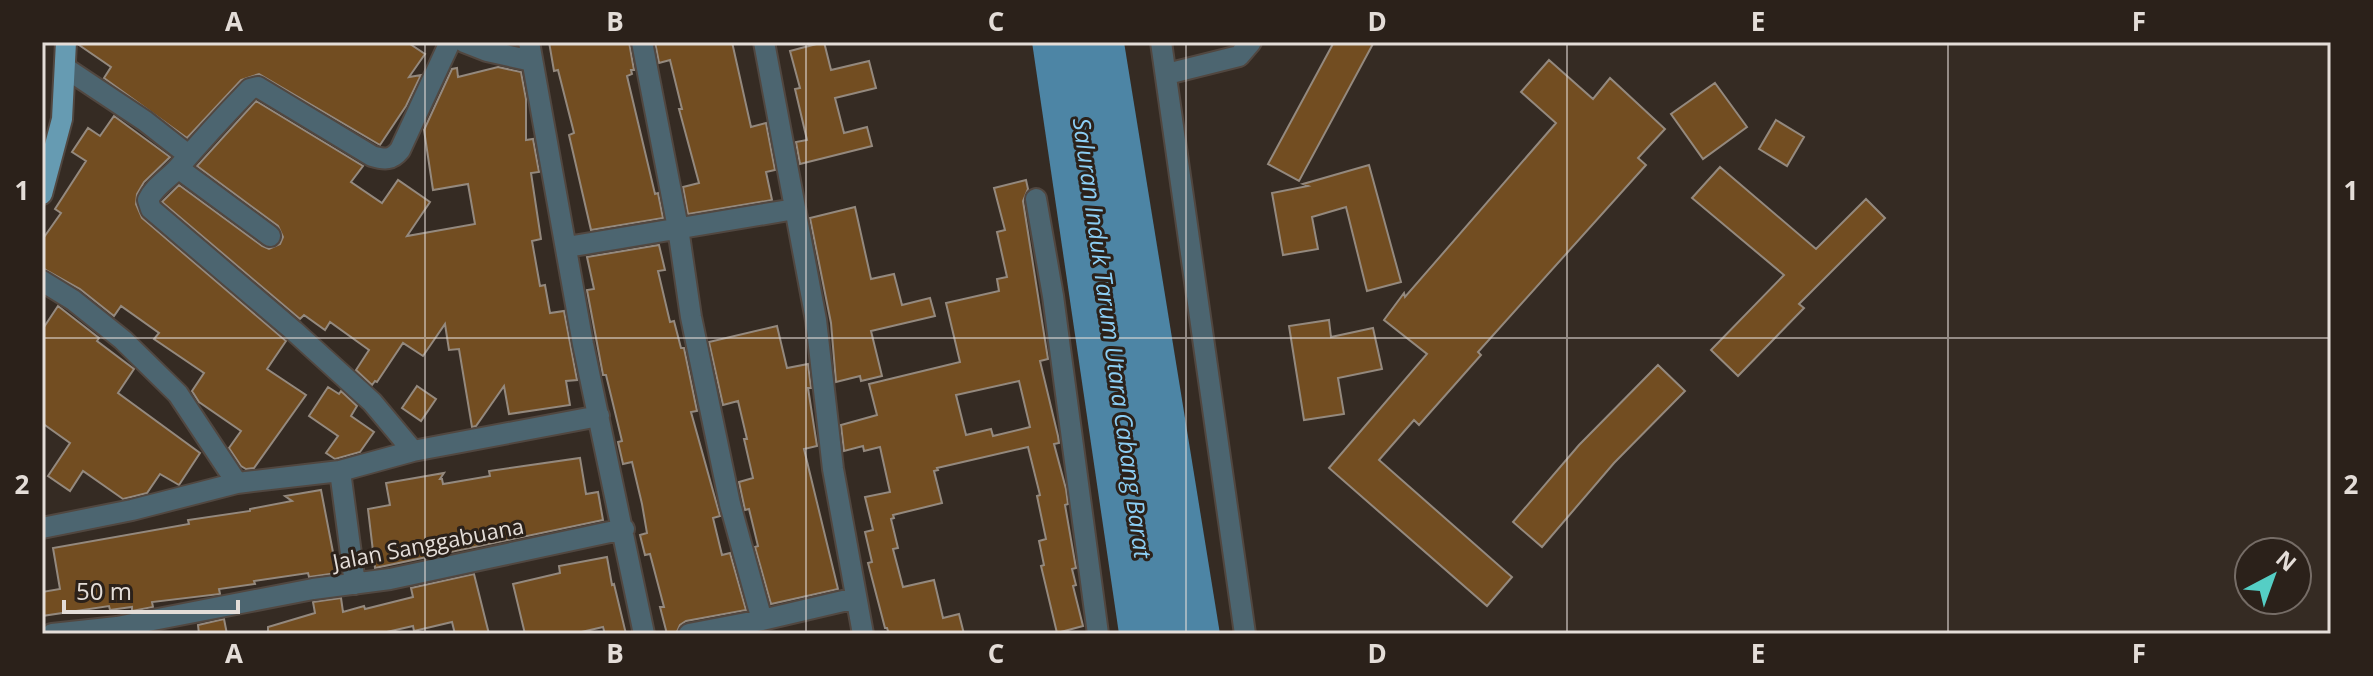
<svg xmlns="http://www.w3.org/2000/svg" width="2373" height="676" viewBox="0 0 2373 676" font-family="'Open Sans',sans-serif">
<rect width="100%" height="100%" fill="#352b23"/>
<!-- water -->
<path fill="#4d85a5" d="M1032,42H1124L1220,634H1119Z"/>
<!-- building -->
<path fill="#724d21" stroke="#94897e" stroke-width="2" fill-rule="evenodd" d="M79,42H407L425,54L409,77L421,75L406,106L380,145L259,74L241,80L187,138L104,78L111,67L79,45Z
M549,42H629L634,70H631L632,74L627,76L655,194L658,193L663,218L591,230L569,135L574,133L558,70L554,71Z
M655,42H732L751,127L766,123L775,170L766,172L772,200L688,214L683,187L699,183L679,109H682L670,60L659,63Z
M824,42L831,70L869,61L876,88L835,98L844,133L867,127L872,146L800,164L796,142L807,140L795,89L800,88L790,51Z
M1334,42H1374L1299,181L1268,164Z
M1549,60L1593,99L1610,78L1665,129L1638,158L1646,165L1478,352L1481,355L1419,425L1414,420L1379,460L1512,577L1487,606L1329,468L1427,354L1384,320L1404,293L1405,297L1556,123L1521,92Z
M498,67L521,72L526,99V140L533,139L539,172L531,173L541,239L532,241L540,286L545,285L550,313L564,311L577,380L566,381L570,405L509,414L504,386L476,426L472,427L459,349L449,350L445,324L423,356L403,343L377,382L375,381L372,385L356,370L369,350L330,322L325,330L304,315L300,319L162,202L179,185L262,246L269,249L280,244L283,237L278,226L197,166L256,101L363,166L351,182L382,203L398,180L430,202L407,236L475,224L468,184L433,190L424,130L452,69L457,68L458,77Z
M1715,83L1747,127L1703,159L1671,114Z
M114,116L170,157L144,182L137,194L136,204L142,218L286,341L267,369L306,395L254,468L246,469L241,466L229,448L241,431L199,402L192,391L204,373L154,339L159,333L121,306L114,316L80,289L42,268V240L61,213L55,209L86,161L72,152L88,128L100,136Z
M1776,120L1804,137L1787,166L1759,149Z
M1369,165L1401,282L1367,291L1346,207L1312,217L1318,249L1283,255L1272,193L1308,186L1303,184Z
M1720,167L1816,249L1866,199L1885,218L1799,304L1804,308L1738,376L1711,350L1784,275L1692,198Z
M1026,180L1028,189L1023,201L1048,359L1040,361L1058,436L1059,443L1054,444L1066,489L1068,504L1065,505L1076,568L1072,569L1076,585L1073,586L1083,626L1057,633L1041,566L1044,565L1039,541L1046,539L1037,496L1040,495L1028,447L937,468L938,470L934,471L942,503L893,515L894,518L891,519L898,548L893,549L903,587L934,580L943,618L959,614L964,634H889L887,628H885L868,563L872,562L865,532L873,530L865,497L890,492L880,447L864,451L863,446L844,451L841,425L877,415L869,384L960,362L946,303L999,291L997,279L1007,277L997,232L1005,230L994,188ZM1019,381L1030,427L993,436L991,429L966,435L956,395Z
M855,207L871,279L894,274L902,305L930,298L935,316L871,331L882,376L861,381L860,376L836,382L831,323L810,218Z
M659,245L665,270L658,271L670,322L674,321L681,348H684L697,411L691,412L720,516L713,518L722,555L730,553L746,610L686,621L680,625L676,634H667L660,607H664L650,554L645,555L640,535L647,533L642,504L632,462L623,464L618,442L622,441L606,375H603L587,290L594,289L587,257Z
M58,306L99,338L97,341L134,369L118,393L200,453L179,485L160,474L147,493L123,499L83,471L70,491L48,476L70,443L42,423V330Z
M1329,320L1331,337L1373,328L1382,369L1338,378L1344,414L1304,420L1289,326Z
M777,326L787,368L808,364L811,388H808L817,446L804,449L838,589L771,604L755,547L758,546L749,509L745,510L739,482L753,478L744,439H747L738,401L723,405L709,342Z
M1658,365L1685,391L1614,463L1542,547L1513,522L1579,445Z
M417,386L436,399L421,421L402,408Z
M328,387L339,394L341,391L357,406L351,416L374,432L360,452L335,459L326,453L338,436L309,416Z
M580,458L586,494L598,492L603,520L375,568L368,509L390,505L386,483L444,473L440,479H442L443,484L490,476L489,471Z
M321,490L337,573L309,577L308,573L254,581L255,584L219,589L220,594L152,602L153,607L132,611V607L110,610L109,606L42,616V592L60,589L53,548L189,524L188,520L250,511V509L292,501L285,496Z
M607,557L612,585L614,584L626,634H605L603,627L573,634H525L513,584L560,573L559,566Z
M474,574L489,634H455L452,622L414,631L413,626L378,634H268V627L315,613L313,602L341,598L343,612L364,606L365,609L413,597L411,588Z
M224,619L227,634H199L198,625Z"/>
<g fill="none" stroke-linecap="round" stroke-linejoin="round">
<defs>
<path id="minor" d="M464,42L487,51L532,61
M529,42L583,344L644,634
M642,42L678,228L691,317L730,504L762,620
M764,42L816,320L833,469L863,634
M1161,42L1245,634
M67,69L145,121L187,154
M1167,74L1239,56L1251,42
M178,168L270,236
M1036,199L1053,296L1098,634
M567,247L795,209
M42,281L73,300L123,340L178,394L237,483
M413,451L372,402L294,331L151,209L148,200C154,187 168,179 178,168C201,141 225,115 250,89L258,87L372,156C385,160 392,160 400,150L450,42
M340,471L355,584
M42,528L132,510L237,483L340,471L413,451L599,416
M52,634L117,627L313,589L390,579L624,529
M689,634L762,620L856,598"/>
<path id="major" d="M42,194L62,119L66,42"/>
</defs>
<!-- minor casing -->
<use href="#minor" stroke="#514740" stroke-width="24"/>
<!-- major casing -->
<use href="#major" stroke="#514740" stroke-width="24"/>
<!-- minor -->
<use href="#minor" stroke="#4c6570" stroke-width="20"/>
<!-- major -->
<use href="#major" stroke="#669bb2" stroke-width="20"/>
</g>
<!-- grid -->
<path fill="none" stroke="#e4ddd8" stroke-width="2" stroke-opacity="0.55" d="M425,42V634M806,42V634M1186,42V634M1567,42V634M1948,42V634M42,338H2331"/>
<g text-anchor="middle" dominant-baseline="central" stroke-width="6" stroke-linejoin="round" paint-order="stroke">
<!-- street labels -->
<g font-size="22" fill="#e4ddd8" stroke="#2b211a">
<text transform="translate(428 543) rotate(-11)">Jalan Sanggabuana</text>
</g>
<!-- water labels -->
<g font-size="24" font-style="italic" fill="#8ccef4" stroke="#2b211a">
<text transform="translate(1113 338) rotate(82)">Saluran Induk Tarum Utara Cabang Barat</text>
</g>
</g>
<!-- border -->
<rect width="2373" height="676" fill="none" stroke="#2b211a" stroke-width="88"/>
<!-- north arrow -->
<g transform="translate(2273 576) rotate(41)"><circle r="38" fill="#2b211a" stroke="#756c66" stroke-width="2"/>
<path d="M0-6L14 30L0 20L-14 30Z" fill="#55cec5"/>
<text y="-12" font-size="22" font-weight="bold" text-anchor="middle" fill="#e4ddd8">N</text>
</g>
<!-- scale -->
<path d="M64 600v12h174v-12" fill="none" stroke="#e4ddd8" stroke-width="4"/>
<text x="76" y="600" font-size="24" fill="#e4ddd8" stroke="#2b211a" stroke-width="6" paint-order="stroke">50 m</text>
<rect x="44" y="44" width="2285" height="588" fill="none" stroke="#e4ddd8" stroke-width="3"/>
<g font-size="26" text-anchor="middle" font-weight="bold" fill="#e4ddd8">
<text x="234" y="31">A</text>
<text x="615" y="31">B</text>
<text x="996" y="31">C</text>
<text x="1377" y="31">D</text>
<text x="1758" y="31">E</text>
<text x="2139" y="31">F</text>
<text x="22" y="200">1</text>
<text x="2351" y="200">1</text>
<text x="22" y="494">2</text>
<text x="2351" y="494">2</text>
<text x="234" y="663">A</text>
<text x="615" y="663">B</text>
<text x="996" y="663">C</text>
<text x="1377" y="663">D</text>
<text x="1758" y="663">E</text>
<text x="2139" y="663">F</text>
</g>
</svg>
